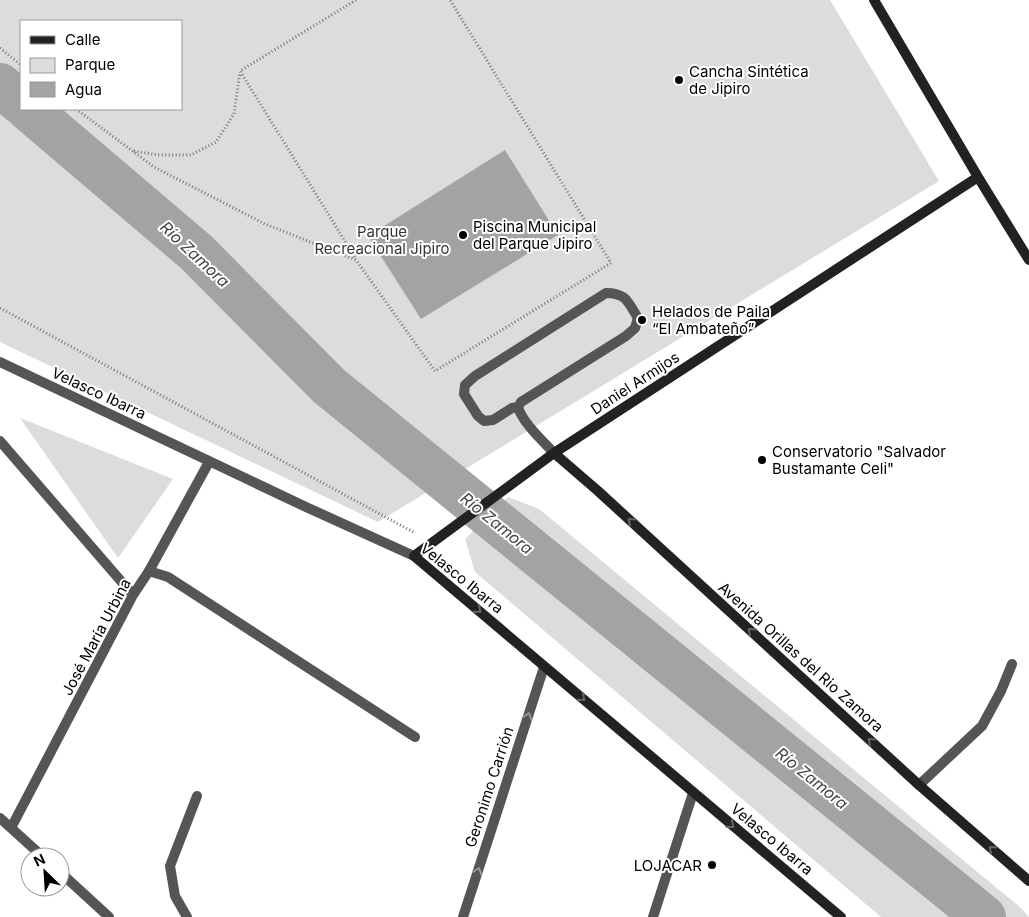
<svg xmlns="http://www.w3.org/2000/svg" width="1029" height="917" viewBox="0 0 1029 917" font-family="Inter,sans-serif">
<rect width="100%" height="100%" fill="#fff"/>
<!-- green -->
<path fill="#dcdcdc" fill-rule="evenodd" d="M0,0H830L939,181L378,522L0,342ZM21,21H181V109H21Z
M20,418L173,479L118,558Z
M508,497L539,509L1021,908L1029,917H881L475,572L465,539Z"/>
<!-- water -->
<path fill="#a3a3a3" d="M505,150L558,235L421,319L368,236Z"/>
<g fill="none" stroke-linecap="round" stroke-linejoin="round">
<!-- river -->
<path stroke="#a3a3a3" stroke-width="44" d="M0,85L21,103
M28,109L196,252L329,386L984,917"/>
<!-- path -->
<path stroke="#777" stroke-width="3" stroke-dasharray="1 2.5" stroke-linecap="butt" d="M356,0L240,71L356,259
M0,48L21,65
M76,109L154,167L265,224L356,260L435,371L611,263L450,0
M134,151L158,155H191L216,142L234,114L240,72
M0,308L415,533"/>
<!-- service -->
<path stroke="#555" stroke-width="10" d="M606,293C627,293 628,303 638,318L635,328L626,336L521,402L518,407L512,408L493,420L484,421L478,416L464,394L465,385L475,376Z
M518,407C522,422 543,441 554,453
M149,571L168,577L415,737
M919,785L982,726L1001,691L1012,664
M187,917L175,896L170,866L197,796"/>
<!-- minor -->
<path stroke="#555" stroke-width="10" d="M0,441L133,595
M0,818L43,857
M11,828L133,595L149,571L209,462
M60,872L109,917
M463,917L544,667
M653,917L693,793"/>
<!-- tertiary -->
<path stroke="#555" stroke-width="10" d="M0,362L306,507L414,556"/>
<!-- secondary -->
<path stroke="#222" stroke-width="10" d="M874,0L978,177L1029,260
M554,453L598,491L919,785L1029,881
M841,917L414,556L554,453L978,177"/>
</g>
<!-- one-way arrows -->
<defs><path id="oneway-chevron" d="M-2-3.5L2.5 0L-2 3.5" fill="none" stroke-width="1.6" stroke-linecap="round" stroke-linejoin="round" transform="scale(1.25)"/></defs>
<g stroke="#646464">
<use href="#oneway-chevron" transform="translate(631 521) rotate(-138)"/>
<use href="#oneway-chevron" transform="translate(478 610) rotate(40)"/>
<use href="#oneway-chevron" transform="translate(751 631) rotate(-138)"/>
<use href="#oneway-chevron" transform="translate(582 698) rotate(40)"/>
<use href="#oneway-chevron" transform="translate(871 741) rotate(-138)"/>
<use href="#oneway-chevron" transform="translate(731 825) rotate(40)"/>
<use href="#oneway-chevron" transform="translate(992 849) rotate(-139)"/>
</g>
<g stroke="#999">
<use href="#oneway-chevron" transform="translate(528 716) rotate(-72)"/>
<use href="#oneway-chevron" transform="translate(478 871) rotate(-72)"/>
</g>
<!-- markers -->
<g fill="#000" stroke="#fff" stroke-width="2">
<circle cx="679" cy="80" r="5"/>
<circle cx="463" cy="235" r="5"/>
<circle cx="642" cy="320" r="5"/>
<circle cx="762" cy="460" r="5"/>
<circle cx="712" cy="865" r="5"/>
</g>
<g text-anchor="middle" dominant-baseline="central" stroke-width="4" stroke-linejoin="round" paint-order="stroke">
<!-- poi labels -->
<g font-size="15" fill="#000" stroke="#fff" text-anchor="start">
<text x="689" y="71">Cancha Sintética<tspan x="689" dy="17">de Jipiro</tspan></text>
<text x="473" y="226">Piscina Municipal<tspan x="473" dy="17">del Parque Jipiro</tspan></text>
<text x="652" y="311">Helados de Paila<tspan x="652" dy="17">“El Ambateño”</tspan></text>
<text x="772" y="451">Conservatorio "Salvador<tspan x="772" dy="17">Bustamante Celi"</tspan></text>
<text x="702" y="865" text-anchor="end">LOJACAR</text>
</g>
<!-- park labels -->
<g font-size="15" fill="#333" stroke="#fff">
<text x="382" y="231">Parque<tspan x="382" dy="17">Recreacional Jipiro</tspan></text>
</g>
<!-- street labels -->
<g font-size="15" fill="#000" stroke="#fff">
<text transform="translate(635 383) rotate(-33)">Daniel Armijos</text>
<text transform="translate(99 393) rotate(25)">Velasco Ibarra</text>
<text transform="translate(462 578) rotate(39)">Velasco Ibarra</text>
<text transform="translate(96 637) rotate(-62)">José María Urbina</text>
<text transform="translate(801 657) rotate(42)">Avenida Orillas del Rio Zamora</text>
<text transform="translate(489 787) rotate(-72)">Geronimo Carrión</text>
<text transform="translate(772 839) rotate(40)">Velasco Ibarra</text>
</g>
<!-- water labels -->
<g font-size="16" font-style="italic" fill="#444" stroke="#fff">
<text transform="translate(195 254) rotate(43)">Río Zamora</text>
<text transform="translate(497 523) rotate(39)">Río Zamora</text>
<text transform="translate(812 778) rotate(39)">Río Zamora</text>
</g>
</g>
<!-- legend -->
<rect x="20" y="20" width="162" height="90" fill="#ffffff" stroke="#999999"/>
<rect x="30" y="36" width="25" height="8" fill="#222222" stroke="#999999"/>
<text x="65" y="45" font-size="15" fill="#000000">Calle</text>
<rect x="30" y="58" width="25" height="15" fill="#dcdcdc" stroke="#999999"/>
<text x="65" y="70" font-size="15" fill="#000000">Parque</text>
<rect x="30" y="82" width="25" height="15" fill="#a3a3a3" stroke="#999999"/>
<text x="65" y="95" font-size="15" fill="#000000">Agua</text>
<!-- north arrow -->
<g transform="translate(45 872) rotate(335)"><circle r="24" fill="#ffffff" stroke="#999999"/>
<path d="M0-4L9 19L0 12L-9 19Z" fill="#000000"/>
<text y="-8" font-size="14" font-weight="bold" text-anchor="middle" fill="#000000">N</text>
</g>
</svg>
